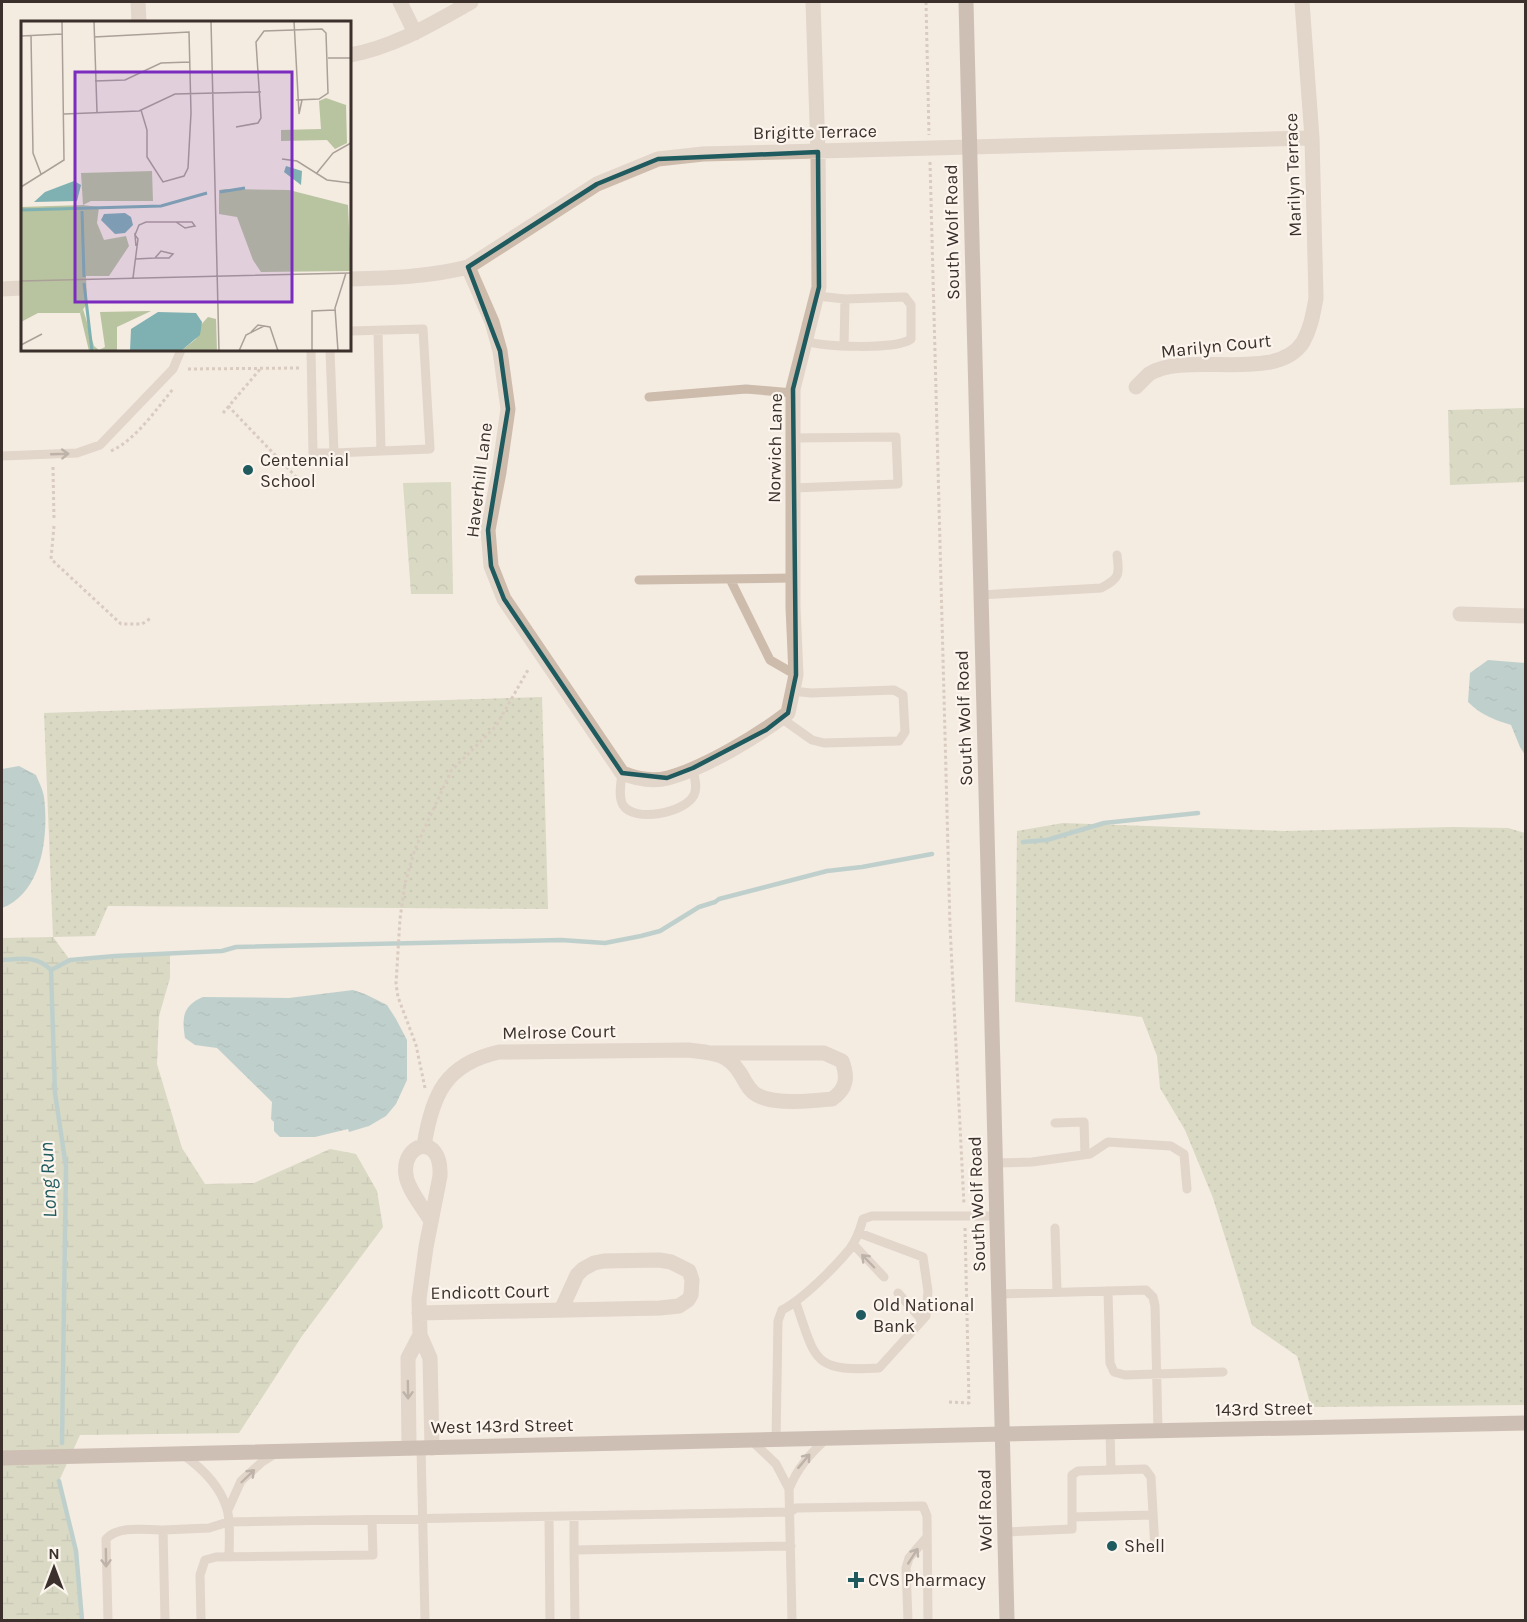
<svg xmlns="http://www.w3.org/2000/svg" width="1527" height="1622" viewBox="0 0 1527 1622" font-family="Karla,sans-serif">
<defs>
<pattern id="grass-dots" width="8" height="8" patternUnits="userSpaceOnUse" patternTransform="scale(1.5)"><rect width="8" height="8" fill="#b8c4a0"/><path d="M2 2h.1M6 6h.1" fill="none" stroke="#97a083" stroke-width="1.8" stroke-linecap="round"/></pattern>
<pattern id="wetland-marsh" width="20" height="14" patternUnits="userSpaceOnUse" patternTransform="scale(1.5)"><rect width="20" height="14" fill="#b8c4a0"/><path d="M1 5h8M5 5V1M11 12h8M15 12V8" fill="none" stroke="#97a083"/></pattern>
<pattern id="park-crowns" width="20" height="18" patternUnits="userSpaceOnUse" patternTransform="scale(1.5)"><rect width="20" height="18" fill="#b8c4a0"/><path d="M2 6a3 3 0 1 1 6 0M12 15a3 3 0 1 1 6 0" fill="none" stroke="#97a083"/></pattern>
<pattern id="water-ripples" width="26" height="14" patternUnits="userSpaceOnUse" patternTransform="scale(1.5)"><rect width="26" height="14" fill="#7fb0b2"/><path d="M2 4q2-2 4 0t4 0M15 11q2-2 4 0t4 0" fill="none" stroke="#699091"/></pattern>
</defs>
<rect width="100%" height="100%" fill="#f4ebe1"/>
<!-- grass -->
<path fill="url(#grass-dots)" d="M542,697L548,909L108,906L95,936L53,937L44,713Z
M1063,823L1284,831L1453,827L1508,828L1525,833V1405L1311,1407L1297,1356L1252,1325L1213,1198L1185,1130L1160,1088L1157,1056L1142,1017L1015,1002L1017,831Z"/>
<!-- wetland -->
<path fill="url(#wetland-marsh)" d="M53,937L70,960L170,953V978L159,1016L157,1064L182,1148L205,1184L254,1183L330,1149L356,1154L377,1191L383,1227L302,1336L239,1433L80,1435L59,1481L76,1551L82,1620H2V938Z"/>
<!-- park -->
<path fill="url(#park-crowns)" d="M1525,408V482L1450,485L1448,410Z
M451,482L453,594H411L403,483Z"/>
<!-- water -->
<path fill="url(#water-ripples)" d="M1488,660L1525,663V755L1520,747L1511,725C1495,720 1481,715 1468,702L1470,673Z
M19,766L36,775C39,782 43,790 44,797C49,836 42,893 2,908V769Z
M353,990L365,994L387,1005L396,1019L407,1040V1080L396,1104L386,1116L369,1126L349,1132L348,1129L315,1137H280L274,1131V1122L271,1119L272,1102L217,1048L195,1045L185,1038C182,1018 182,1006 203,997L289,998Z"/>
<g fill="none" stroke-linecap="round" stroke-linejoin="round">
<!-- stream -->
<path stroke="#7fb0b2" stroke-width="4.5" d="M1023,842L1047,840L1104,823L1198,813
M2,960C20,959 37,955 51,970L55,1093L66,1167L62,1443
M51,970L70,960L115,956L222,951L236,947L561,940L605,943L641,936L660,931L699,907L715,902L719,899L827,871L862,867L932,854
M59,1481L76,1551L82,1620"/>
<!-- path -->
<path stroke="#b9a596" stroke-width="3" stroke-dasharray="3 3" stroke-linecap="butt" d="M926,2L929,135
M930,162L950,926L964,1205
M188,369L300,368
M228,406L303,484
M223,413L261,368
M111,451C137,439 156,409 174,388
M53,467L54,520
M54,526L51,559L121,624H142L151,618
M425,1088L416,1045L398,997L396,984L400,919L405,883L415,849L451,771L496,726L528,670
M949,1402L969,1403L965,1227"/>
<!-- lane -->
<path stroke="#cdbbac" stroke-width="9" d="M378,331L381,451
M805,341C824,347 896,350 911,339V305L905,297L845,299L817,296
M844,346L845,299
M311,350L313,453H334L330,350
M649,397L746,389L793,393
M793,438L896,437L898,484L793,488
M334,453L430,449L423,329L350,331
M2,456L77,453L100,445L173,369L181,350
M730,579L770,660L796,675
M639,580L793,578
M981,595L1101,588C1119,579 1120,575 1117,555
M781,718L812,740L824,743L899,741L905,732L903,695L894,690L811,693L792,691
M622,773C621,783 618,797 623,805C634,823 685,813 694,795C698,787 694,777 693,768
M1055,1123L1084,1122L1085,1154
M995,1163L1032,1162L1090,1154L1108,1142L1171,1146L1184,1154L1187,1189
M1055,1228L1057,1292
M853,1244L884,1277
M1108,1291L1110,1363L1114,1372L1125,1375L1223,1372
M898,1293L922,1320
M999,1294L1146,1290L1153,1297L1155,1306L1158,1430
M796,1303C816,1360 812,1372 879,1368L926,1316L928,1291L923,1257L859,1233
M1110,1432L1111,1470
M776,1439L778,1321L782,1310C802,1300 834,1268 849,1250C856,1241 860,1230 863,1219L872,1216H997
M751,1440L776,1464L789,1489
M421,1448L425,1620
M182,1454C202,1468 220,1485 227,1509C231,1523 229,1542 229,1557
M228,1510L241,1481L262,1462L278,1452
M549,1517L550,1620
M574,1517V1550L791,1546
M1072,1517L1153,1515
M1005,1532L1072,1529V1475L1078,1471L1145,1469L1151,1477L1155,1549
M574,1550L575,1620
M108,1620L106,1539C119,1525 145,1530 163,1530
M165,1620L163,1530L209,1528L228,1522L790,1512L796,1508L923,1506L927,1516L928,1620
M201,1620L200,1575L205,1560L216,1557L373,1555L372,1521
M792,1620L789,1489C798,1467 810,1454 827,1438
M908,1620L906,1568L909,1558L927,1537"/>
<!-- street -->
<path stroke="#cdbbac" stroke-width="15" d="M138,2L139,22
M400,2L415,33
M350,55C394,47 432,24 471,2
M468,267L492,322L500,351L508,409L499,472L488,530L491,566L504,599L622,773C637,779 652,782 668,778C705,768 758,736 788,713L796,675L793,607V389L819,287L818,152L813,2
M350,279C389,278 429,277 468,267L597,184L658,159L703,154L1312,138
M2,289L22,288
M1136,387C1140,383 1145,378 1149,374C1186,350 1277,384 1303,342C1311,328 1313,314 1316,298L1312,138L1302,2
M1460,614L1526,616
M424,1146C432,1095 445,1064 499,1052L688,1050C711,1053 727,1052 740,1073C746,1082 748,1090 757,1095C775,1105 812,1101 832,1099C847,1089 848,1077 842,1061L824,1053H714
M431,1221C424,1209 407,1188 406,1175C401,1143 442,1131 440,1176L426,1247L419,1299L420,1335L430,1358L432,1448
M419,1313L660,1308L679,1306L688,1300L691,1295L692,1280L689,1271L671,1262L659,1260L604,1261L594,1263L583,1269L577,1275L561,1310
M409,1448L408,1358L420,1335"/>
<!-- secondary -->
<path stroke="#a18a7d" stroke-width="15" d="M966,2L1007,1620
M2,1458L1003,1434L1526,1423"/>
</g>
<!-- one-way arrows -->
<defs><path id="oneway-shaft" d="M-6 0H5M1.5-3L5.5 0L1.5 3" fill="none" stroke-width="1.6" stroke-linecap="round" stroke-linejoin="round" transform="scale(1.5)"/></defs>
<g stroke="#7d6f65">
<use href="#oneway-shaft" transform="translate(60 454) rotate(-2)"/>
<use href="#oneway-shaft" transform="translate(868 1261) rotate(-134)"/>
<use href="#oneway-shaft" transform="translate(408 1390) rotate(89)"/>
<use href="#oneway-shaft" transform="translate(804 1461) rotate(-50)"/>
<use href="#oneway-shaft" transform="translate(248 1476) rotate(-44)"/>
<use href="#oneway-shaft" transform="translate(913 1556) rotate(-57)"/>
<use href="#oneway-shaft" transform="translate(106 1558) rotate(89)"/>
</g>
<!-- marked area -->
<path d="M0 0H1527V1622H0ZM818,152L819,287L793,389L796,675L788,713L766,730L693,768L667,778L622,773L504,599L491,566L488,530L508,409L500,351L468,267L597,184L658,159Z" fill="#f4ebe1" fill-opacity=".55" fill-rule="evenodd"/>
<path fill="none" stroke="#1f5a5e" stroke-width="4.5" stroke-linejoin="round" d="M818,152L819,287L793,389L796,675L788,713L766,730L693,768L667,778L622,773L504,599L491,566L488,530L508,409L500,351L468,267L597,184L658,159Z"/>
<!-- markers -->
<g fill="#1f5a5e" stroke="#fbf5ee" stroke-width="2">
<circle cx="248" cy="470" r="6"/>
<circle cx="861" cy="1315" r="6"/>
<circle cx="1112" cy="1546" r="6"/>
<path d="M853 1571h6v6h6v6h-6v6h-6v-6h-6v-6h6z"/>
</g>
<g text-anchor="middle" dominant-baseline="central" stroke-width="4.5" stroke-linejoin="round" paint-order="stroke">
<!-- street labels -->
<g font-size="18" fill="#3b302b" stroke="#fbf5ee">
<text transform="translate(815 132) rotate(-1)">Brigitte Terrace</text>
<text transform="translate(1293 175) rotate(-92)">Marilyn Terrace</text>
<text transform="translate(952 232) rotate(-91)">South Wolf Road</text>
<text transform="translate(1216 346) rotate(-6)">Marilyn Court</text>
<text transform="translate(775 448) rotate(-89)">Norwich Lane</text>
<text transform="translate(479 480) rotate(-83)">Haverhill Lane</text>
<text transform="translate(964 718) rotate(-92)">South Wolf Road</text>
<text transform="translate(559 1032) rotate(-1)">Melrose Court</text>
<text transform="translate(977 1204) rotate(-92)">South Wolf Road</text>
<text transform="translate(490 1292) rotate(-1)">Endicott Court</text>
<text transform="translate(1264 1409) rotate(-1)">143rd Street</text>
<text transform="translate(502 1426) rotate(-1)">West 143rd Street</text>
<text transform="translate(985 1510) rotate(-91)">Wolf Road</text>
</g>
<!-- poi labels -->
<g font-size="18" fill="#3b302b" stroke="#fbf5ee" text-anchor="start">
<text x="260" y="460">Centennial<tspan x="260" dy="21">School</tspan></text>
<text x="873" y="1305">Old National<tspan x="873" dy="21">Bank</tspan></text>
<text x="1124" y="1546">Shell</text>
<text x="868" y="1580">CVS Pharmacy</text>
</g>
<!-- water labels -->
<g font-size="20" font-style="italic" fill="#1f5a5e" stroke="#fbf5ee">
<text transform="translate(48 1180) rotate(-93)">Long Run</text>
</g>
</g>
<!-- overview -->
<g transform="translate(21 21)">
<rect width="330" height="330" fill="#f4ebe1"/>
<path d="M131,150L132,180H70L62,184L60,152ZM205,168L268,169L327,184L330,250L240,251L232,239L216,196L198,193V169ZM62,288L73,325L78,329L84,326L79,291L130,290L96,306V330H68L59,292Z" fill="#b8c4a0"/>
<path d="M62,184L78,186L76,202L83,219L105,215L108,225L88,255H65L66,283L59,292H17L0,301V186ZM187,296L195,298L196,330H160L175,318L178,306Z" fill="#b8c4a0"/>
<path d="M305,77L325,84L326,122L314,128L306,119L260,120V109L300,108L298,80Z" fill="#b8c4a0"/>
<path d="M265,145L281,150L280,164L263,151ZM53,160L60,164L56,180L13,181L24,171ZM104,192L110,196L112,204L104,212L94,213L80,199L83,193ZM137,291L175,292L181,301L179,314L160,330H109L110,308Z" fill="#7fb0b2"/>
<path fill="none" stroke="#7fb0b2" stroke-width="3" d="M199,171L224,167M0,189L140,185L186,172M61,190L63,256M63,262L71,330"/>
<path fill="none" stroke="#aaa098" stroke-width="1.5" d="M73,0L76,91M190,0L198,330M273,0L278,93L281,79M10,14L12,132L20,153M0,15L41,13M73,16L168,11L170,92L167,147L163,155L142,161L126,136V109L120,89M307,37H330M74,60L104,59L140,42L169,41M43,93L118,90L154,73L240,71M215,106L237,102L240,97L235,21L243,10L301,8L305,12L307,72L298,78L275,79M261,138L276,140L306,159L330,162M295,153L312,132L330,122M0,166L43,139L41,0M114,214L118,204L125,201H155L164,207L174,205L171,201H155M114,238L134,237H148L152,233L140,230L134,237M112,257L117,218L114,214L115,225M0,260L330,252M230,311L237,304L249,306L257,330M0,324L21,313M218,330L225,314L243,305M291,330V290L314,289M317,330L314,287L325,252"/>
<path fill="#7b2cbf" fill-opacity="0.15" stroke="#7b2cbf" stroke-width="3" d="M54,51H271V281H54Z"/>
<rect width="330" height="330" fill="none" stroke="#3b302b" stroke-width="3"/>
</g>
<!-- border -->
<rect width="1527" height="1622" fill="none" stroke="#3b302b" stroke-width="6"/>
<!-- north arrow -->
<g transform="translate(54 1568)" stroke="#fbf5ee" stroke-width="4.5" paint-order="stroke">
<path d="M0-4.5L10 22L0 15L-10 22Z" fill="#3b302b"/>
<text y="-9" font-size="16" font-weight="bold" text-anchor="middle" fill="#3b302b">N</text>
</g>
</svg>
